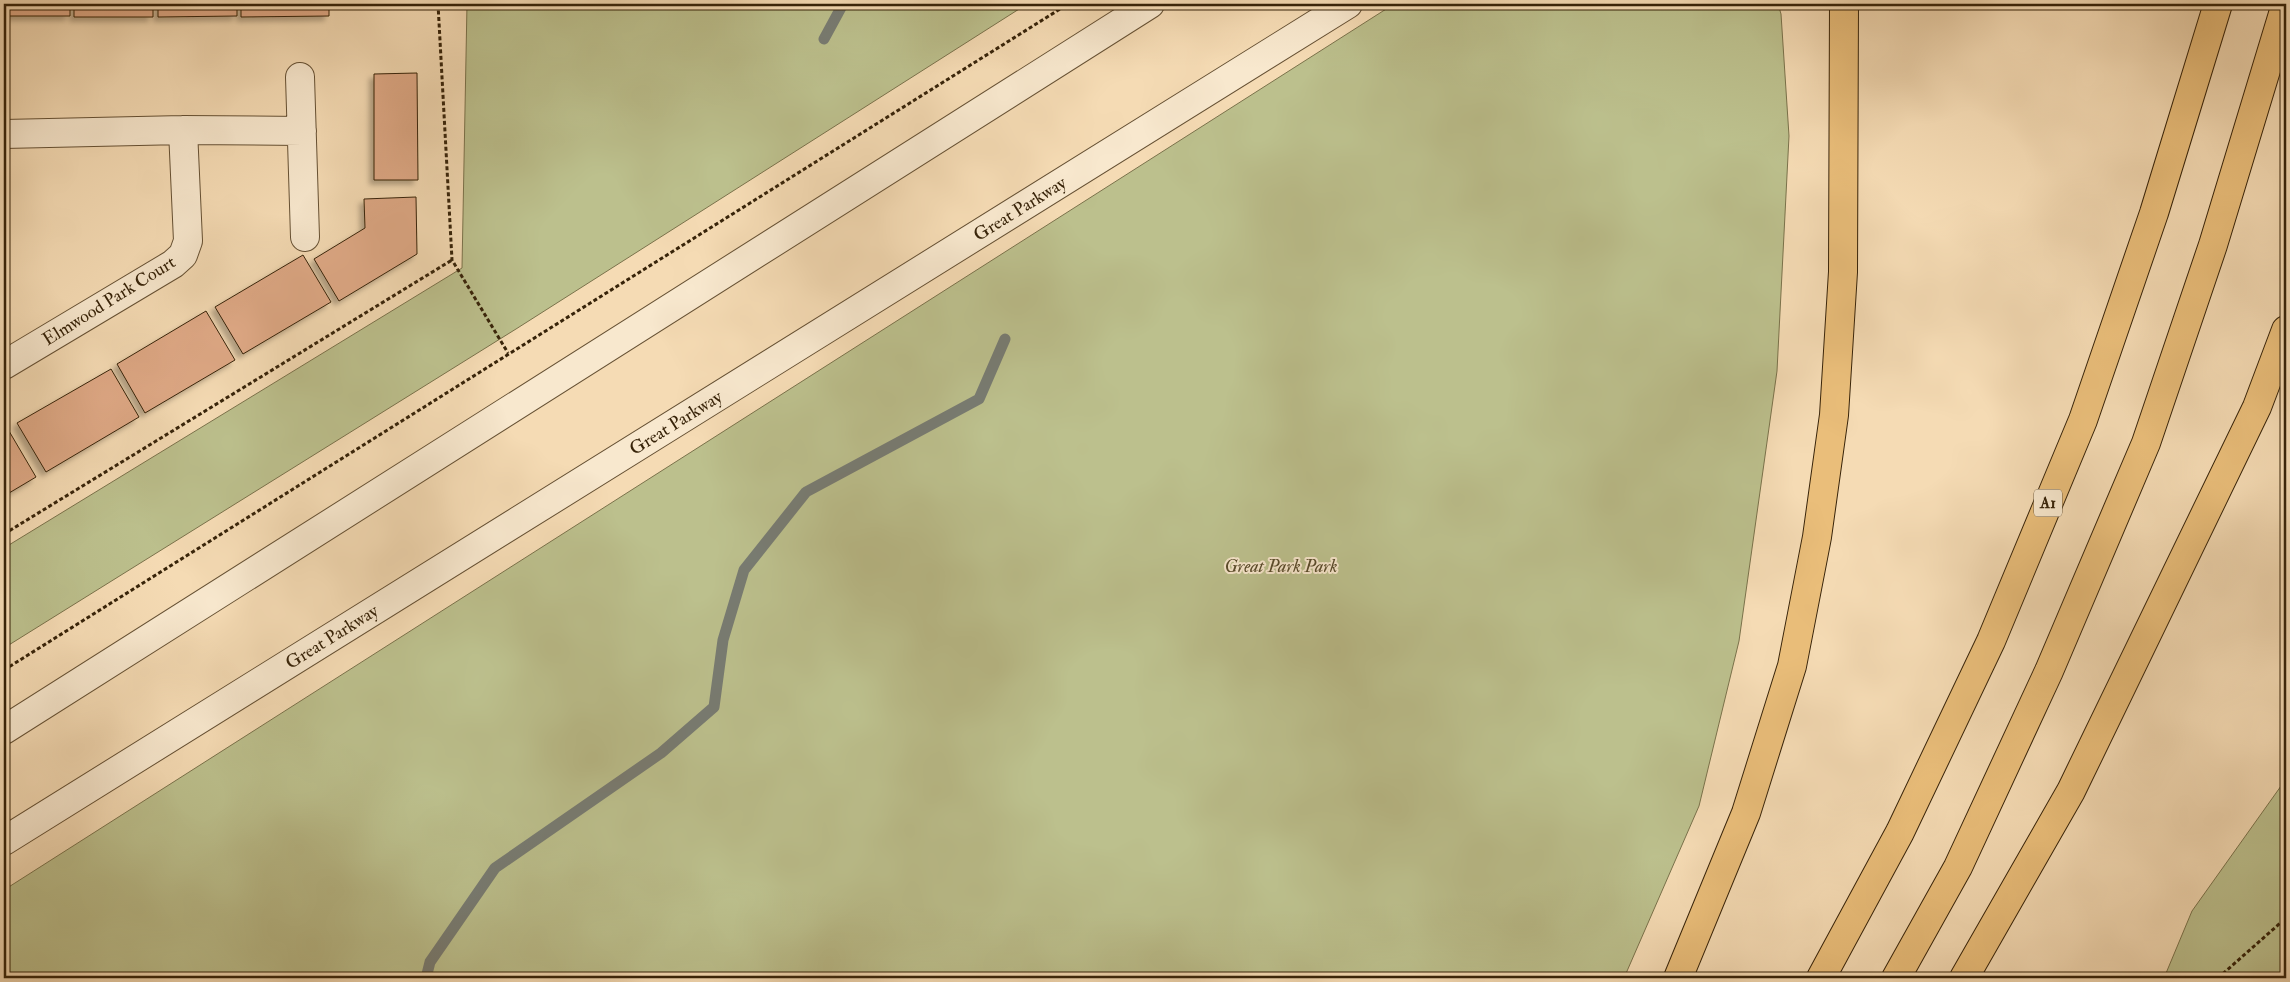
<svg xmlns="http://www.w3.org/2000/svg" width="2290" height="982" viewBox="0 0 2290 982" font-family="'IM FELL Double Pica',serif">
<defs>
<filter id="shadow"><feDropShadow dx="-4.5" dy="4.5" stdDeviation="2.5" flood-color="#0004"/></filter>
</defs>
<rect width="100%" height="100%" fill="#f5dbb4"/>
<filter id="stains"><feTurbulence type="fractalNoise" baseFrequency=".004" numOctaves="4"/><feColorMatrix values="0 0 0 0 .2 0 0 0 0 .09 0 0 0 0 .02 0 0 0 .5 -.17"/></filter>
<radialGradient id="worn" r=".72"><stop offset=".6" stop-color="#630" stop-opacity="0"/><stop offset="1" stop-color="#630" stop-opacity=".3"/></radialGradient>
<!-- green -->
<path fill="#bcc08d" stroke="#7a724b" d="M467,4H1027L516,329L4,648V548L462,268Z
M1394,4H1778L1781,14L1789,136L1777,371L1739,641L1699,806L1624,978H4V890Z
M2286,779V978H2164L2192,911Z"/>
<g fill="none" stroke-linecap="round" stroke-linejoin="round">
<!-- stream -->
<path stroke="#787c73" stroke-width="11" d="M824,39L843,4
M426,978L430,962L495,868L661,753L714,707L723,640L744,570L806,492L979,399L1005,339"/>
</g>
<!-- building -->
<path fill="#dfa986" stroke="#372309" filter="url(#shadow)" d="M4,4H70V16H4Z
M74,4H153V17H74Z
M158,4H237V16L158,17Z
M241,4H329V16L241,17Z
M417,73L418,180H374V74Z
M416,197L417,254L339,301L314,259L365,228L364,199Z
M303,255L331,302L243,354L215,307Z
M206,311L235,360L145,413L117,364Z
M111,369L139,417L46,472L17,423Z
M9,431L36,477L4,496V434Z"/>
<g fill="none" stroke-linecap="round" stroke-linejoin="round">
<defs>
<path id="minor" d="M300,77L305,237
M4,134L183,130L302,131
M4,365L173,264L183,255L188,241L183,130"/>
<path id="tertiary" d="M4,730L1150,4
M4,841L1348,4"/>
<path id="trunk" d="M1678,978L1746,813L1792,666L1817,537L1834,415L1843,272L1844,4
M1821,978L1900,832L1991,641L2083,420L2154,213L2218,4
M1896,978L1958,867L2049,671L2146,443L2213,245L2286,4
M1964,978L2071,791L2257,407L2286,330"/>
</defs>
<!-- minor casing -->
<use href="#minor" stroke="#665134" stroke-width="30"/>
<!-- tertiary casing -->
<use href="#tertiary" stroke="#665134" stroke-width="30"/>
<!-- trunk casing -->
<use href="#trunk" stroke="#372309" stroke-width="30"/>
<!-- path -->
<path stroke="#372309" stroke-width="3" stroke-dasharray="4 2.5" stroke-linecap="butt" d="M438,4L452,260L508,353
M4,534L452,260
M4,670L1068,4
M2218,978L2286,918
M2284,978L2286,975"/>
<!-- minor -->
<use href="#minor" stroke="#f8e8ce" stroke-width="28"/>
<!-- tertiary -->
<use href="#tertiary" stroke="#f8e8ce" stroke-width="28"/>
<!-- trunk -->
<use href="#trunk" stroke="#eabe7a" stroke-width="28"/>
</g>
<g text-anchor="middle" dominant-baseline="central" stroke-width="4" stroke-linejoin="round" paint-order="stroke">
<!-- shield labels -->
<rect fill="#f8e8ce" stroke="#715e44" stroke-width="1" x="2034" y="489.5" width="28" height="27" rx="4"/>
<g font-size="16" font-weight="bold" fill="#372309">
<text x="2048" y="503">A1</text>
</g>
<!-- street labels -->
<g font-size="18" fill="#372309" stroke="#f8e8ce">
<text transform="translate(1020 209) rotate(-32)">Great Parkway</text>
<text transform="translate(109 301) rotate(-32)">Elmwood Park Court</text>
<text transform="translate(676 423) rotate(-32)">Great Parkway</text>
<text transform="translate(332 637) rotate(-32)">Great Parkway</text>
</g>
<!-- park labels -->
<g font-size="18" font-style="italic" fill="#584a2a" stroke="#f8e8ce">
<text x="1281" y="566">Great Park Park</text>
</g>
</g>
<!-- margin -->
<rect width="2290" height="982" fill="none" stroke="#f5dbb4" stroke-width="20"/>
<rect x="5" y="5" width="2280" height="972" fill="none" stroke="#372309" stroke-width="2.5"/>
<rect x="10" y="10" width="2270" height="962" fill="none" stroke="#372309"/>
<rect width="100%" height="100%" filter="url(#stains)"/>
<rect width="100%" height="100%" fill="url(#worn)"/>
</svg>
